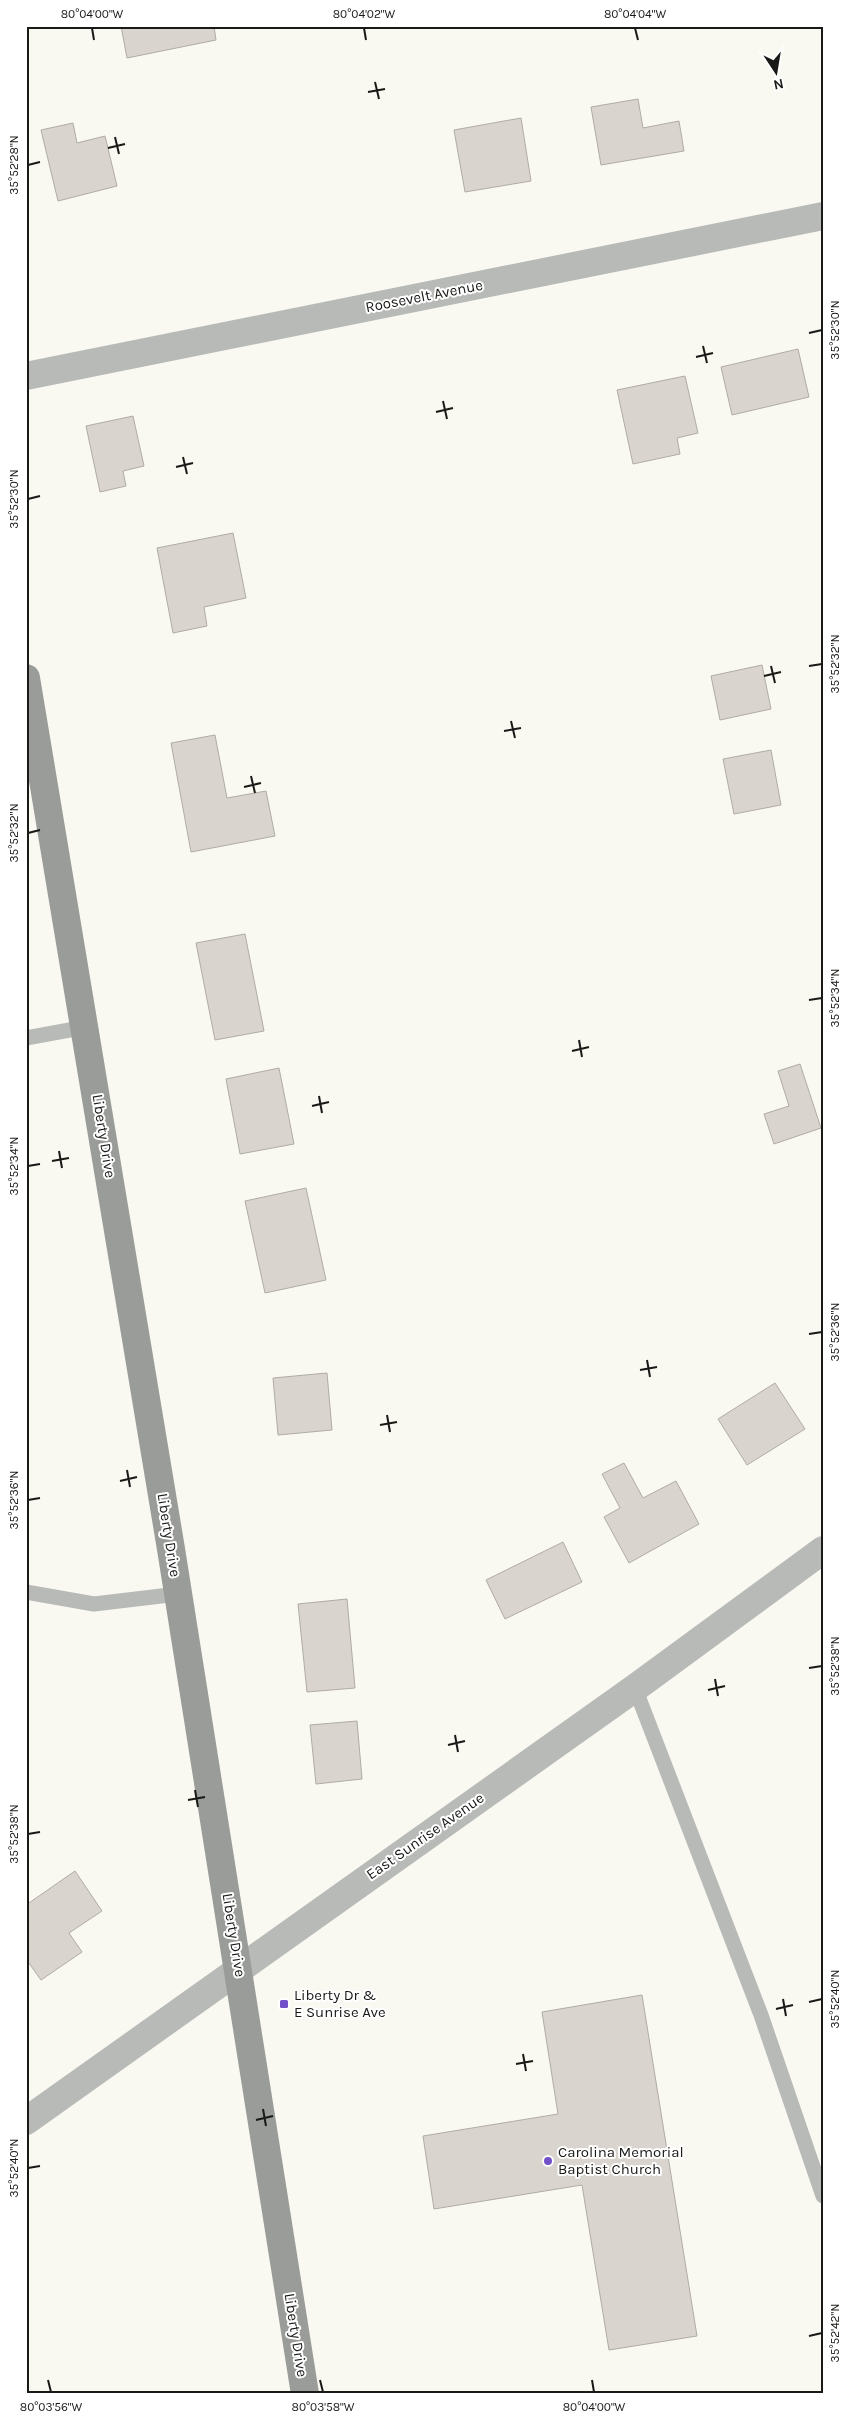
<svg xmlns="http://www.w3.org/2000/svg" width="849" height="2420" viewBox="0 0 849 2420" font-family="Karla,sans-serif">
<rect width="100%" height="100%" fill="#f9f8f1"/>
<!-- building -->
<path fill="#d9d4ce" stroke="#b0aba6" d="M121,26H214L216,40L127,58Z
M638,99L643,128L679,121L684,151L601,165L591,107Z
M521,118L531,181L465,192L454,130Z
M73,123L77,143L105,136L117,186L58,201L41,130Z
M798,349L809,397L732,415L721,367Z
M685,376L698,433L677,438L680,454L633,464L617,390Z
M133,416L144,466L123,471L126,486L100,492L86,426Z
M233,533L246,598L204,607L207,626L173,633L157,548Z
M762,665L771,709L720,720L711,676Z
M215,735L227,798L266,791L275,836L191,852L171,743Z
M771,750L781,805L734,814L723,759Z
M245,934L264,1031L215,1040L196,943Z
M800,1064L821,1128L774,1144L764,1114L789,1106L778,1071Z
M279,1068L294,1144L240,1154L226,1079Z
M306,1188L326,1280L265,1293L245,1201Z
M327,1373L332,1430L278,1435L273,1378Z
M775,1383L805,1429L747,1465L718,1419Z
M624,1463L643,1498L676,1481L699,1524L629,1563L604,1517L620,1508L602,1474Z
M563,1542L582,1582L505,1619L486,1580Z
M347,1599L355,1688L307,1692L298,1604Z
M357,1721L362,1779L316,1784L310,1725Z
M75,1871L102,1911L69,1933L82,1952L41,1980L26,1959V1905Z
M642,1995L697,2336L609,2350L582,2185L434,2209L423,2136L558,2114L542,2012Z"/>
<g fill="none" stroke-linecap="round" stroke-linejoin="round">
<!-- lane -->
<path stroke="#b8bab8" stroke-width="15" d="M26,1038L86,1027
M26,1592L94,1604L178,1594
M635,1688L761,2015L823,2196"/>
<!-- street -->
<path stroke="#b8bab8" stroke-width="28" d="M26,376L823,216
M26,2121L635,1688L823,1550"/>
<!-- secondary -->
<path stroke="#999c98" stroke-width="28" d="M26,678L171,1549L305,2394"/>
</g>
<!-- ticks -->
<path fill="none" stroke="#191917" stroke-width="2" d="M92,28L94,40M364,28L366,40M635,28L638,40M375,82L379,99M368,92L385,89M115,137L119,154M108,148L125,144M28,165L40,162M809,333L822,330M703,346L707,363M696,357L713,353M443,401L447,419M436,412L453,408M183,457L187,474M176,467L193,463M28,499L40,496M771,666L775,683M809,666L822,664M764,676L781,672M511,721L515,738M504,731L521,728M251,776L255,793M244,787L261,783M28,833L40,830M809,1000L822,998M579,1040L582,1057M572,1051L589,1047M319,1096L322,1113M312,1106L329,1102M59,1151L62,1168M52,1161L69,1158M28,1166L40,1164M809,1334L822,1332M647,1360L650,1377M640,1370L657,1367M387,1415L390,1432M380,1425L397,1422M127,1470L130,1487M120,1481L137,1477M28,1500L40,1498M809,1668L822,1666M715,1679L718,1696M708,1690L725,1686M455,1735L458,1752M448,1745L465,1741M195,1790L198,1807M188,1800L205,1797M28,1834L40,1832M783,1999L786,2016M809,2002L822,1999M776,2009L793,2005M523,2054L526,2071M516,2064L533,2061M263,2109L266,2126M256,2120L273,2116M28,2168L40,2166M809,2336L822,2333M48,2380L51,2392M320,2380L323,2392M592,2380L594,2392"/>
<!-- markers -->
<g fill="#7250ca" stroke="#fff" stroke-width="2">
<rect x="279" y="1999" width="10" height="10" rx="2.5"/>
<circle cx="548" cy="2161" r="5"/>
</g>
<g text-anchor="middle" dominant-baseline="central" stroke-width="4" stroke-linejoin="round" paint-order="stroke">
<!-- street labels -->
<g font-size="15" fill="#191917" stroke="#fff">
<text transform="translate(424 296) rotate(-11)">Roosevelt Avenue</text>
<text transform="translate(104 1136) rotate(81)">Liberty Drive</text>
<text transform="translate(169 1535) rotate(81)">Liberty Drive</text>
<text transform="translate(425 1836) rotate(-35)">East Sunrise Avenue</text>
<text transform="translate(234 1935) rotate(81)">Liberty Drive</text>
<text transform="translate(296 2335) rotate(81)">Liberty Drive</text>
</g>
<!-- poi labels -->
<g font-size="15" fill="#191917" stroke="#fff" text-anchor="start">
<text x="294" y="1995">Liberty Dr &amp;<tspan x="294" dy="17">E Sunrise Ave</tspan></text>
<text x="558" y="2152">Carolina Memorial<tspan x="558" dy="17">Baptist Church</tspan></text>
</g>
</g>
<!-- border -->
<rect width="849" height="2420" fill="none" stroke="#ffffff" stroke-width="55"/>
<!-- north arrow -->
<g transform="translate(776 72) rotate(168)" stroke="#ffffff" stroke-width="4" paint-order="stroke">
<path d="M0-4L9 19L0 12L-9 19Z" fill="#191917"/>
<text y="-8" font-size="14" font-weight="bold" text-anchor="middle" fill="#191917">N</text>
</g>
<rect x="28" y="28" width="794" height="2364" fill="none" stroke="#191917" stroke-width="2"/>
<g font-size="12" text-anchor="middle" fill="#191917">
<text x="92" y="18">80°04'00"W</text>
<text x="364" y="18">80°04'02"W</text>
<text x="635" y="18">80°04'04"W</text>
<text transform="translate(14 165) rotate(-90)" y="4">35°52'28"N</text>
<text transform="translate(835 330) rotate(-90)" y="4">35°52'30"N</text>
<text transform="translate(14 499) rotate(-90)" y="4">35°52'30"N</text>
<text transform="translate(835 664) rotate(-90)" y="4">35°52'32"N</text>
<text transform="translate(14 833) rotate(-90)" y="4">35°52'32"N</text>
<text transform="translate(835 998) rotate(-90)" y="4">35°52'34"N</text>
<text transform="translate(14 1166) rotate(-90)" y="4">35°52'34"N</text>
<text transform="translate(835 1332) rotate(-90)" y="4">35°52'36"N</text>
<text transform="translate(14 1500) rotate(-90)" y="4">35°52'36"N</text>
<text transform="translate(835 1666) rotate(-90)" y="4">35°52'38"N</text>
<text transform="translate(14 1834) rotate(-90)" y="4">35°52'38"N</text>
<text transform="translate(835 1999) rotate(-90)" y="4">35°52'40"N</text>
<text transform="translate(14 2168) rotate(-90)" y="4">35°52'40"N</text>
<text transform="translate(835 2333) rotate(-90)" y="4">35°52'42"N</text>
<text x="51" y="2411">80°03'56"W</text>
<text x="323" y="2411">80°03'58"W</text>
<text x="594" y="2411">80°04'00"W</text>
</g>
</svg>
